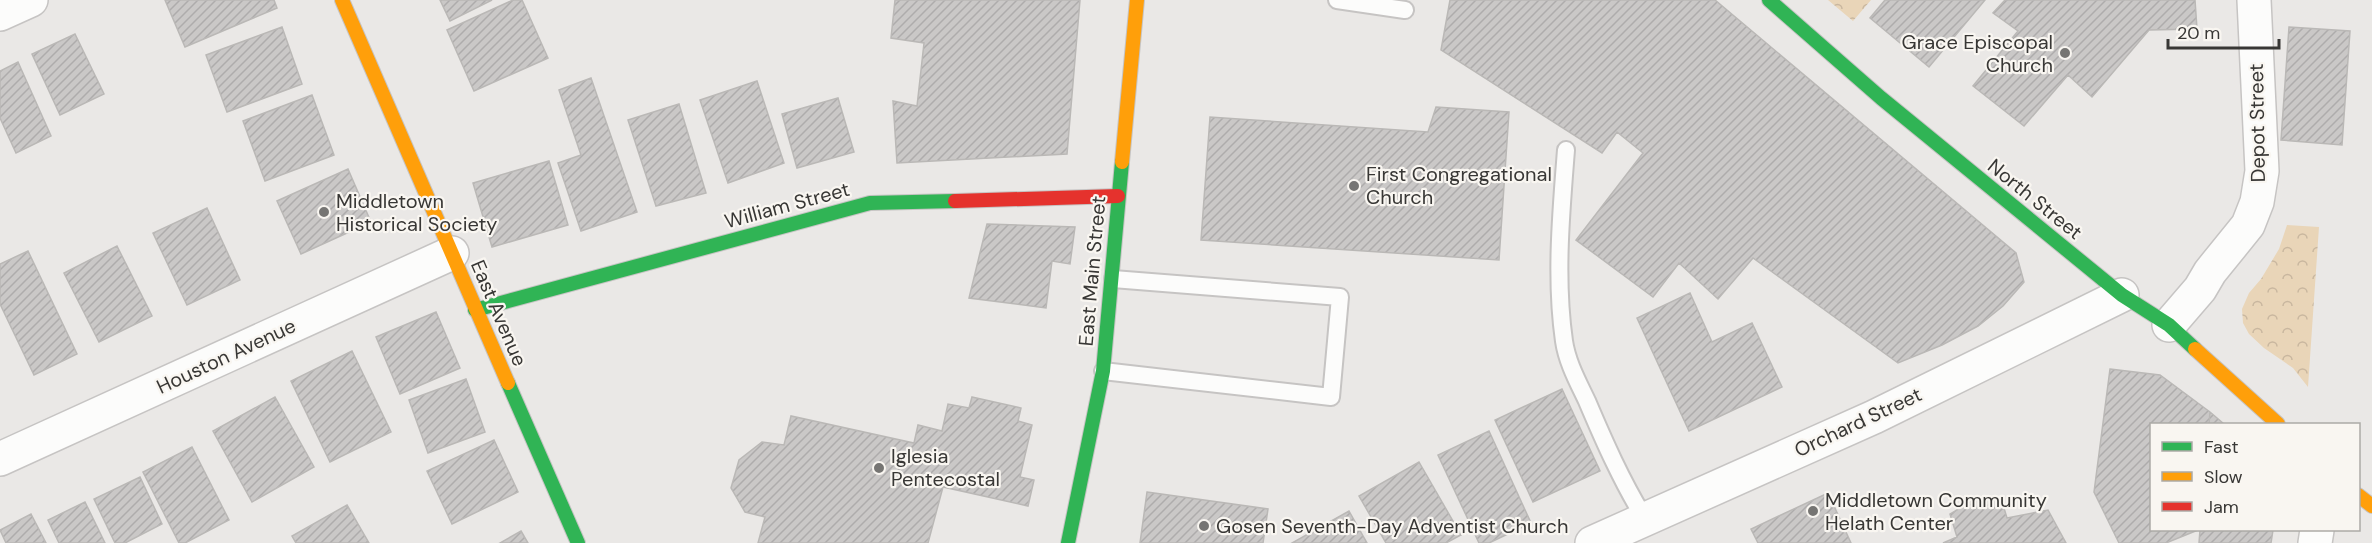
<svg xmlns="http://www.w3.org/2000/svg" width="2372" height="543" viewBox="0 0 2372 543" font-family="'DM Sans',sans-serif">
<defs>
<pattern id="park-crowns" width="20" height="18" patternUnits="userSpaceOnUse" patternTransform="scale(1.5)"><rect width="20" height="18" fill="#e9d5b8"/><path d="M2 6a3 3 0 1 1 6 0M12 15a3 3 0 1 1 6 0" fill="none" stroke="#c9b79f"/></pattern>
<pattern id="building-hatch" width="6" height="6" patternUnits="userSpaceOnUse" patternTransform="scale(1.5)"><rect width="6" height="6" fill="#cac8c7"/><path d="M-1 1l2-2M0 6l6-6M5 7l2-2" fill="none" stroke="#aeacac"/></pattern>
</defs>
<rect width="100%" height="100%" fill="#eae8e6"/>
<!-- park -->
<path fill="url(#park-crowns)" d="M1828,0H1871L1853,21Z
M2287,225L2319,227L2308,387L2293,368L2264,348L2249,334L2243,323L2242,309L2249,293L2261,279L2279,249Z"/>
<!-- building -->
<path fill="url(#building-hatch)" stroke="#bab8b6" stroke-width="1.5" d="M165,0H274L277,8L185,47Z
M440,0H492L450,21Z
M513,0H522L548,58L474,91L447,30Z
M895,0H1080L1067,154L897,163L893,101L917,106L924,43L891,38Z
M1450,0H1715L2016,253L2024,282L2003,306L1978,326L1942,345L1898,363L1753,258L1718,299L1679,263L1653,297L1576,240L1643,153L1617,132L1602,153L1441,50Z
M1885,0H1985L1929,67L1870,18Z
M2005,0H2195L2197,29L2149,30L2092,97L2068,75L2024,126L1973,86L2018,31L1993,13Z
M282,27L302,84L227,112L206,55Z
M2289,27L2350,31L2342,145L2281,140Z
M75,34L104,94L60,115L32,54Z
M18,62L51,136L16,153L0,118V71Z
M591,78L637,212L581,231L558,163L581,155L559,90Z
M757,81L784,163L728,183L700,100Z
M312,95L334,155L265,181L243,121Z
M838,98L854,152L797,168L782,114Z
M679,104L706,193L656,206L628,120Z
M1436,107L1509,112L1499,260L1201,240L1210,117L1428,132Z
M549,161L568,225L492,247L473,183Z
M348,169L371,222L301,254L277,201Z
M207,208L240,280L187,305L153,233Z
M987,224L1075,227L1070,264L1052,261L1046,308L969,298Z
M117,246L152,316L99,342L64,273Z
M28,251L77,354L34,375L0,304V264Z
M1690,293L1712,342L1752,323L1782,387L1689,431L1637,318Z
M436,312L460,368L400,394L376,337Z
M352,351L391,432L330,462L291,381Z
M2110,369L2160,375L2210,412L2209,424H2152V530H2198L2166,543H2119L2094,492Z
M466,379L485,432L428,453L409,400Z
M1562,389L1600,471L1533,502L1495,420Z
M275,397L314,467L252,502L213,431Z
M972,397L1021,408L1018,421L1032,425L1020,477L1034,480L1028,506L943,487L928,543H758L765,517L745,512L731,488L739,460L762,442L784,445L791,416L914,443L918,425L942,431L948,404L969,408Z
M2210,412L2224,424H2209Z
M1489,431L1531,523L1489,543H1479L1438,455Z
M494,440L518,492L452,524L427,471Z
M192,447L229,520L185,543H179L143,472Z
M1419,462L1461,535L1446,543H1386L1359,496Z
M140,477L162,524L125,543H115L94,499Z
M1147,492L1268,509L1263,543H1140Z
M1828,493L1851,543H1758L1751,529Z
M2001,498L2007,518L2048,510L2066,543H1943L1957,537L1950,514L1972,501Z
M85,502L105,543H59L48,520Z
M347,505L369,543H296L292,536Z
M1349,511L1367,543H1292Z
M31,514L46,543H6L0,530Z
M2200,530H2273L2271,543H2199Z
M521,531L528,543H500Z"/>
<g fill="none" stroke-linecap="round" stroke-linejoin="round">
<defs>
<path id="lane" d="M1337,0L1405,10
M1566,150C1561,213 1555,279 1564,341C1567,362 1578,382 1587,401C1604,441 1622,482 1645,519
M1103,371L1331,397L1340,297L1113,279"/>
<path id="street" d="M0,14L31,0
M2169,325L2200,289L2210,272L2248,225L2257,202L2262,171L2254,0
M0,459L452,253
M1592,543L1874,417L2122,295
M2315,543L2317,530"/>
<path id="fast" d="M1769,0L1881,98L2122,295L2169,325L2195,349
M475,310L870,203L955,201
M508,383L578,543
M1068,543L1103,371L1122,162"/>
<path id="slow" d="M342,0L508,383
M1122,162L1137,0
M2195,349L2278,424
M2358,495L2372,506"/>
<path id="jam" d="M955,201L1118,196"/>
</defs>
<!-- lane casing -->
<use href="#lane" stroke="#c6c4c3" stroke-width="20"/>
<!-- street casing -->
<use href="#street" stroke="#c6c4c3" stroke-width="36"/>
<!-- fast casing -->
<use href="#fast" stroke="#c6c4c3" stroke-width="16"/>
<!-- slow casing -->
<use href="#slow" stroke="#c6c4c3" stroke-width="16"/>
<!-- jam casing -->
<use href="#jam" stroke="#c6c4c3" stroke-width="16"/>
<!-- lane -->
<use href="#lane" stroke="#fcfcfb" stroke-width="16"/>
<!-- street -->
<use href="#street" stroke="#fcfcfb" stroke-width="33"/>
<!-- fast -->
<use href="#fast" stroke="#30b455" stroke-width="14"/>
<!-- slow -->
<use href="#slow" stroke="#ff9f0a" stroke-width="14"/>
<!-- jam -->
<use href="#jam" stroke="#e5322d" stroke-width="14"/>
</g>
<!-- markers -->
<g fill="#767573" stroke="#f9f6f1" stroke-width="2">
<circle cx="2065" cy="53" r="6"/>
<circle cx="1354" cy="186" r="6"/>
<circle cx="324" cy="212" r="6"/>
<circle cx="879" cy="468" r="6"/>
<circle cx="1813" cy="511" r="6"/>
<circle cx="1204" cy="526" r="6"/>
</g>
<g text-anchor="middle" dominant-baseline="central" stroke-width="4.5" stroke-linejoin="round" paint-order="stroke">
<!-- poi labels -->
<g font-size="20" fill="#383735" stroke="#f9f6f1" text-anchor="start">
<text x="2053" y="42" text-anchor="end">Grace Episcopal<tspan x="2053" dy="23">Church</tspan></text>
<text x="1366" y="174">First Congregational<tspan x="1366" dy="23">Church</tspan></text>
<text x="336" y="201">Middletown<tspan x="336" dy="23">Historical Society</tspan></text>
<text x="891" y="456">Iglesia<tspan x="891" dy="23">Pentecostal</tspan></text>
<text x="1825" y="500">Middletown Community<tspan x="1825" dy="23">Helath Center</tspan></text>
<text x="1216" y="526">Gosen Seventh-Day Adventist Church</text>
</g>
<!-- street labels -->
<g font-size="20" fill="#383735" stroke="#f9f6f1">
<text transform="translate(2257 123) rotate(-91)">Depot Street</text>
<text transform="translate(2035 199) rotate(39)">North Street</text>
<text transform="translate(787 205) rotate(-15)">William Street</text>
<text transform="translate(1092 271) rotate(-85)">East Main Street</text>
<text transform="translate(499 313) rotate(67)">East Avenue</text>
<text transform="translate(226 356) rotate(-25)">Houston Avenue</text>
<text transform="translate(1858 422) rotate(-25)">Orchard Street</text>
</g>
</g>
<!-- legend -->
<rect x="2150" y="423" width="210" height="108" fill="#f9f6f1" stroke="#acaaa6" stroke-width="1.5"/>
<rect x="2162" y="442" width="30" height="9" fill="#30b455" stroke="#acaaa6" stroke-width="1.5"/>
<text x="2204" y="453" font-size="18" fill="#383735">Fast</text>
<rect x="2162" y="472" width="30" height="9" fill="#ff9f0a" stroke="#acaaa6" stroke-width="1.5"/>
<text x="2204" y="483" font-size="18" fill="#383735">Slow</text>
<rect x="2162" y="502" width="30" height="9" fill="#e5322d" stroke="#acaaa6" stroke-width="1.5"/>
<text x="2204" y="513" font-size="18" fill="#383735">Jam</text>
<!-- scale -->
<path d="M2168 39v9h111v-9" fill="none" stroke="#383735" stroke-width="3"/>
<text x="2177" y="39" font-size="18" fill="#383735" stroke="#f9f6f1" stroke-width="4.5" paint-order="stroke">20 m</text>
</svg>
